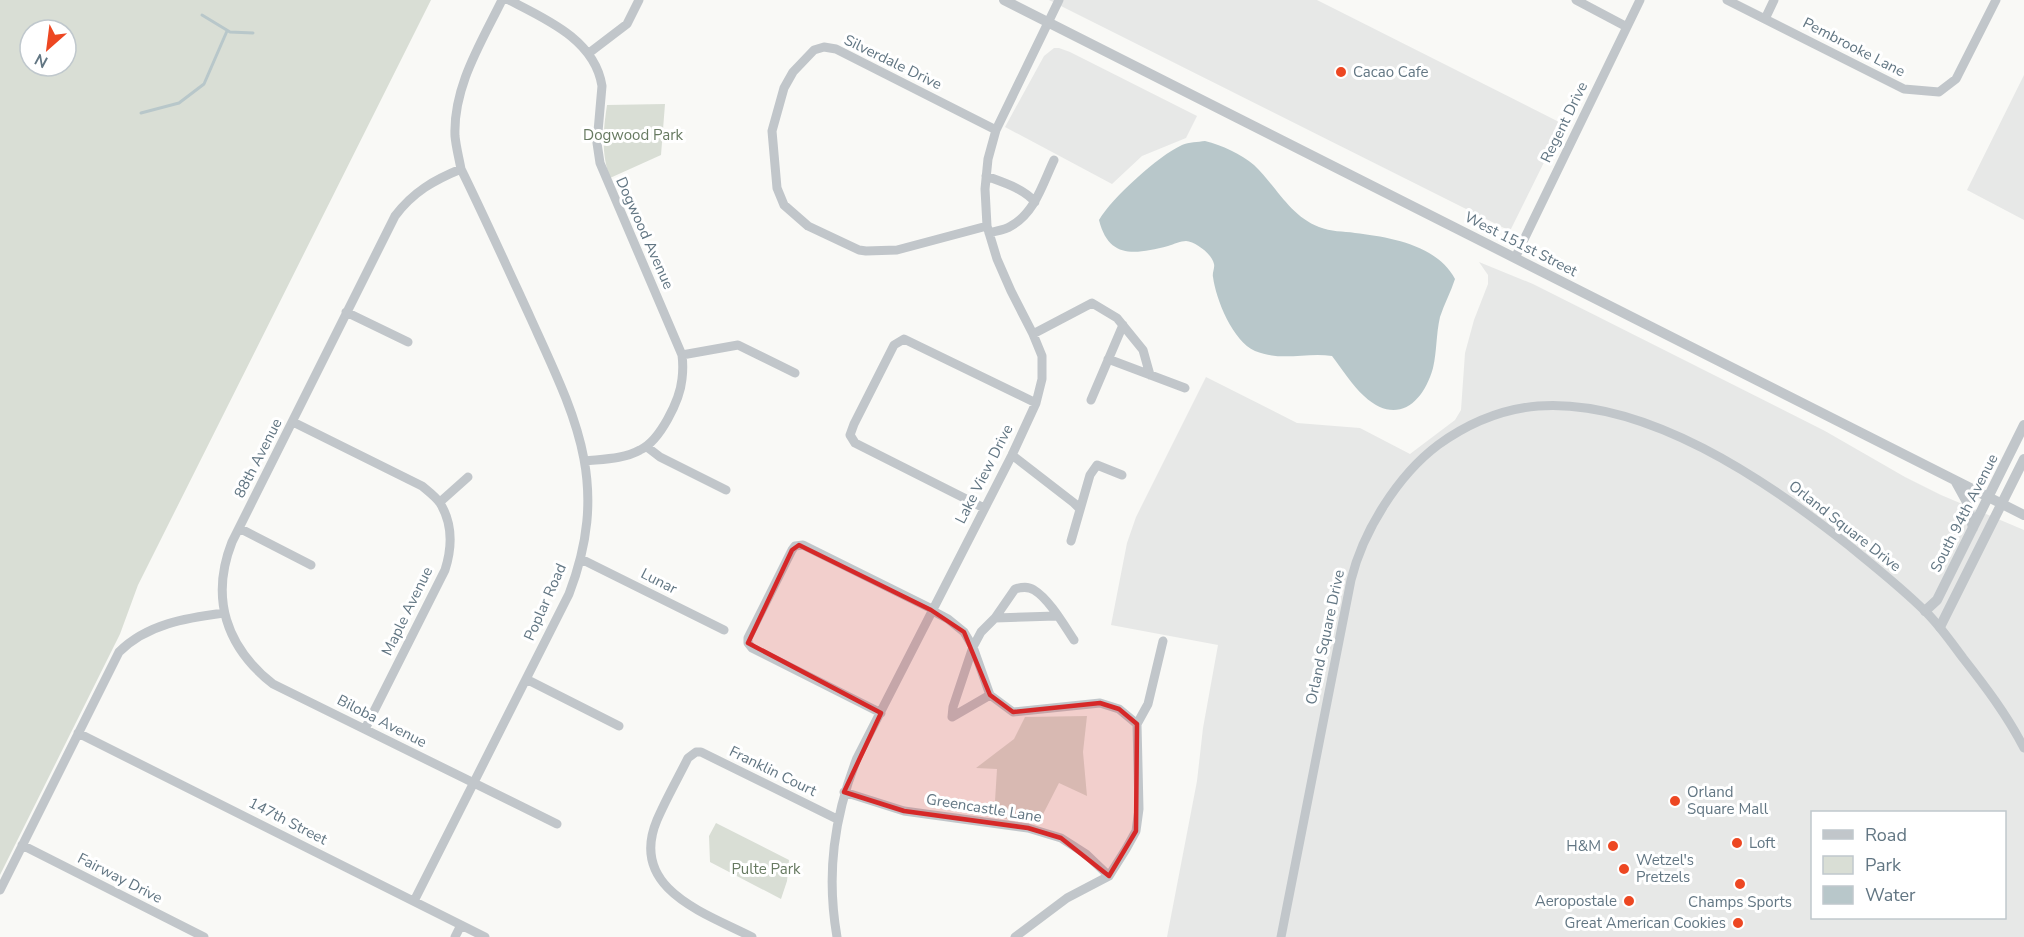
<svg xmlns="http://www.w3.org/2000/svg" width="2024" height="937" viewBox="0 0 2024 937" font-family="'Nunito Sans',sans-serif">
<rect width="100%" height="100%" fill="#f9f9f6"/>
<!-- built -->
<path fill="#e7e8e7" fill-rule="evenodd" d="M1049,0H1317L1563,124L1510,231Z
M1054,48H1059L1070,52L1197,116L1186,138L1142,156L1112,184L1005,127L1044,56Z
M2024,75V220L1967,190Z
M1479,262L1533,284L1825,431L1905,477L1941,495L2024,530V937H1167L1197,781L1203,728L1218,645L1111,625L1127,543L1136,517L1206,377L1297,423L1360,428L1410,454L1455,420L1461,410L1465,353L1474,320L1488,284V275ZM1812,812H2004V918H1812Z"/>
<!-- green -->
<path fill="#d9ded5" fill-rule="evenodd" d="M0,0H431L138,585L120,634L0,875ZM30,30H66V66H30Z
M665,104L661,155L610,178C601,153 603,131 607,105Z
M1087,716L1083,752L1087,796L1059,783L1038,824L994,817L997,769L976,768L1014,739L1025,717Z
M716,823L789,860L787,881L781,899L710,862L709,836Z"/>
<!-- water -->
<path fill="#b8c7ca" d="M1205,141C1222,145 1241,154 1254,165C1276,186 1290,216 1319,227C1331,232 1343,231 1355,233C1390,237 1437,245 1455,279C1451,292 1444,304 1440,317C1436,334 1437,351 1433,368C1423,404 1396,426 1364,396C1352,385 1342,369 1332,356C1306,352 1282,362 1255,351C1233,341 1216,300 1213,277C1212,273 1215,268 1214,264C1212,254 1196,242 1186,241C1181,241 1174,244 1168,246C1136,254 1109,260 1099,220C1112,198 1158,156 1182,145C1189,142 1198,142 1205,141Z"/>
<g fill="none" stroke-linecap="round" stroke-linejoin="round">
<!-- stream -->
<path stroke="#b8c7ca" stroke-width="3" d="M202,15L230,32L253,33
M141,113L179,103L204,84L227,31"/>
<!-- minor -->
<path stroke="#c1c6ca" stroke-width="9" d="M509,0C546,19 595,40 602,86L597,143L600,163L682,355C683,363 683,371 682,379C680,400 660,441 640,450C624,459 603,459 585,461
M1576,0L1627,27
M1727,0L1904,89L1939,92L1956,79L1996,0
M1765,19L1774,0
M589,53L627,24L639,0
M461,169C434,180 413,192 395,216L232,542C210,598 226,647 273,684L557,824
M986,176C1002,182 1023,188 1035,202
M987,226L897,250L866,251L859,250L808,226L784,205L777,188L772,131L784,88L793,72L814,50L824,47L836,49L996,130
M989,233C996,231 1005,230 1011,226C1035,213 1043,183 1054,160
M1515,258L1640,0
M346,312L408,342
M1033,334L1092,303L1117,318L1143,350L1150,375
M682,355L738,345L795,373
M1108,359L1185,388
M1091,400L1123,325
M293,422L422,486C428,491 436,497 440,503C453,524 452,548 445,570L365,729
M647,447L660,457L726,490
M1012,455L1074,503L1080,509
M440,502L468,477
M984,508L855,443L850,435L854,424L894,345L904,339L1036,403
M239,528L311,565
M1071,541L1090,475L1097,465L1122,475
M581,559L724,630
M931,610L948,619L964,632L973,647L990,695L1013,712L1100,703L1119,709L1137,724L1139,809L1136,831L1126,849L1109,876L1067,898L1015,937
M995,618L1056,616
M526,679L619,726
M881,713L752,648L748,643V638L792,550L795,546L803,545L932,609
M952,717L953,707L973,647L981,632L995,618L1015,589C1022,587 1028,586 1034,590C1049,599 1064,625 1074,640
M952,717L990,695
M1137,724L1148,704L1163,641
M78,733L485,937
M844,792L904,811L1028,828L1061,838L1086,854L1109,876
M22,845L204,937
M0,890L119,652C147,624 186,618 224,613
M414,901L569,594C611,484 576,418 531,319C508,269 485,218 461,169C459,158 456,147 455,136C453,87 481,43 502,0
M455,937L461,925
M752,937C705,913 628,889 657,820C666,799 678,778 688,758L696,752H701L837,819
M837,937C826,874 834,817 857,758L1012,455L1036,403L1042,379V356L1033,334L1011,291L997,259L987,226L985,189L988,159L996,130L1059,0
M1281,937L1351,580C1363,531 1398,475 1438,445C1467,424 1502,409 1538,406C1646,398 1766,480 1847,544C1874,566 1901,587 1926,612C1940,626 1951,642 1963,658C1985,686 2007,715 2024,748"/>
<!-- tertiary -->
<path stroke="#c1c6ca" stroke-width="10" d="M1004,0L2024,515
M1956,482L1967,502L1973,528
M1925,611L1937,600L2024,425
M1940,627L2024,459"/>
</g>
<!-- marked area -->
<path fill="#d62828" fill-opacity="0.2" stroke="#d62828" stroke-width="4.5" stroke-linejoin="round" d="M799,545L931,610L964,632L990,695L1013,712L1100,703L1119,709L1137,724L1136,831L1109,876L1061,838L1028,828L904,811L844,792L881,713L748,643L792,550Z"/>
<!-- markers -->
<g fill="#ed4722" stroke="#fff" stroke-width="2">
<circle cx="1341" cy="72" r="6"/>
<circle cx="1675" cy="801" r="6"/>
<circle cx="1737" cy="843" r="6"/>
<circle cx="1613" cy="846" r="6"/>
<circle cx="1624" cy="869" r="6"/>
<circle cx="1740" cy="884" r="6"/>
<circle cx="1629" cy="901" r="6"/>
<circle cx="1738" cy="923" r="6"/>
</g>
<g text-anchor="middle" dominant-baseline="central" stroke-width="6" stroke-linejoin="round" paint-order="stroke">
<!-- street labels -->
<g font-size="15" fill="#627683" stroke="#fff">
<text transform="translate(1854 47) rotate(27)">Pembrooke Lane</text>
<text transform="translate(893 62) rotate(26)">Silverdale Drive</text>
<text transform="translate(1564 122) rotate(-64)">Regent Drive</text>
<text transform="translate(645 233) rotate(66)">Dogwood Avenue</text>
<text transform="translate(1521 244) rotate(27)">West 151st Street</text>
<text transform="translate(258 458) rotate(-63)">88th Avenue</text>
<text transform="translate(984 474) rotate(-63)">Lake View Drive</text>
<text transform="translate(1964 513) rotate(-63)">South 94th Avenue</text>
<text transform="translate(1845 526) rotate(38)">Orland Square Drive</text>
<text transform="translate(659 581) rotate(27)">Lunar</text>
<text transform="translate(545 602) rotate(-66)">Poplar Road</text>
<text transform="translate(407 611) rotate(-64)">Maple Avenue</text>
<text transform="translate(1325 637) rotate(-78)">Orland Square Drive</text>
<text transform="translate(382 721) rotate(27)">Biloba Avenue</text>
<text transform="translate(773 771) rotate(26)">Franklin Court</text>
<text transform="translate(984 808) rotate(9)">Greencastle Lane</text>
<text transform="translate(288 821) rotate(27)">147th Street</text>
<text transform="translate(120 878) rotate(27)">Fairway Drive</text>
</g>
<!-- poi labels -->
<g font-size="15" fill="#627683" stroke="#fff" text-anchor="start">
<text x="1353" y="72">Cacao Cafe</text>
<text x="1687" y="792">Orland<tspan x="1687" dy="17">Square Mall</tspan></text>
<text x="1749" y="843">Loft</text>
<text x="1601" y="846" text-anchor="end">H&amp;M</text>
<text x="1636" y="860">Wetzel's<tspan x="1636" dy="17">Pretzels</tspan></text>
<text x="1617" y="901" text-anchor="end">Aeropostale</text>
<text x="1740" y="902" text-anchor="middle">Champs Sports</text>
<text x="1726" y="923" text-anchor="end">Great American Cookies</text>
</g>
<!-- park labels -->
<g font-size="15" fill="#677a61" stroke="#fff">
<text x="633" y="135">Dogwood Park</text>
<text x="766" y="869">Pulte Park</text>
</g>
</g>
<!-- legend -->
<rect x="1811" y="811" width="195" height="108" fill="#ffffff" stroke="#c0c8cd" stroke-width="1.5"/>
<rect x="1823" y="830" width="30" height="9" fill="#c1c6ca" stroke="#c0c8cd" stroke-width="1.5"/>
<text x="1865" y="841" font-size="18" fill="#627683">Road</text>
<rect x="1823" y="856" width="30" height="18" fill="#d9ded5" stroke="#c0c8cd" stroke-width="1.5"/>
<text x="1865" y="871" font-size="18" fill="#627683">Park</text>
<rect x="1823" y="886" width="30" height="18" fill="#b8c7ca" stroke="#c0c8cd" stroke-width="1.5"/>
<text x="1865" y="901" font-size="18" fill="#627683">Water</text>
<!-- north arrow -->
<g transform="translate(48 48) rotate(208)"><circle r="28" fill="#ffffff" stroke="#c0c8cd" stroke-width="1.5"/>
<path d="M0-4.5L10 22L0 15L-10 22Z" fill="#ed4722"/>
<text y="-9" font-size="16" font-weight="bold" text-anchor="middle" fill="#627683">N</text>
</g>
</svg>
